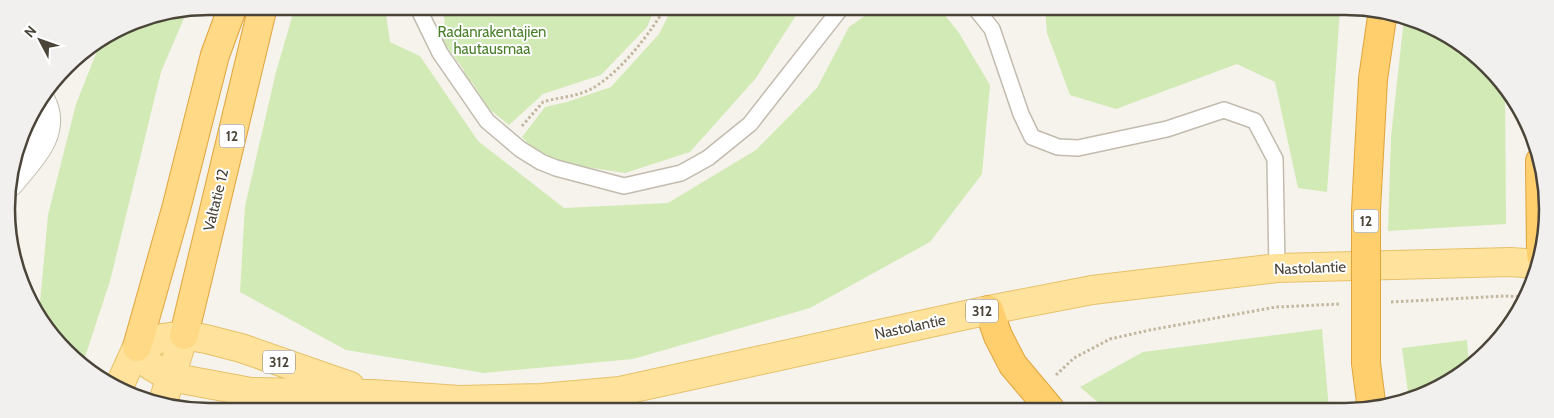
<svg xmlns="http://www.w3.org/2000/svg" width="1554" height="418" viewBox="0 0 1554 418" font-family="Cabin,sans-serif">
<rect width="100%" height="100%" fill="#f6f3ec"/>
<!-- green -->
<path fill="#d2eab5" d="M295,7H385L390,42L420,56L478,141L564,208L668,203L756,150L817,88L849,27L876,8L940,9L959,33L990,85L982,174L930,242L810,308L633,359L484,373L346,350L240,292L245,206L276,72Z
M439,7L655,8L647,27L601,75L543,94L509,125L488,108L472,82L467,83L464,70L441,39L445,20Z
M672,8H841L838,11L798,12L756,78L690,152L625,173L560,163L534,150L522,137L545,107L567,102L611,87L659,34Z
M1045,9L1340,10L1327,192L1298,188L1275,82L1237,64L1116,109L1070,95L1047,33Z
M187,11L161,72L110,281L83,363L48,333L39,314L48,215L76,104L101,41L132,22Z
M1404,18L1457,40L1505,88L1506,224L1388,231L1391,137Z
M1322,329L1329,410H1107L1080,387L1143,352Z
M1467,340L1469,366L1434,391L1409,399L1402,348Z"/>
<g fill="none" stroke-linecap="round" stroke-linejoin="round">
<defs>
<path id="service" d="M976,9L992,29L1021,114L1032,137L1058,147L1078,148L1167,129L1224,110L1255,121L1275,159L1277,268
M420,12L440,53L487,121L520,149L541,162L556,168L624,186L681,173L708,158L750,124L841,8"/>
<path id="minor" d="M10,182C29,158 58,133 41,101"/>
<path id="primary" d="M137,347L151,366L170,377L251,392L373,394L459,400L541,398L620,391L989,310L1092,290L1277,268L1510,262L1538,264
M137,347L162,338L184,335L206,339L241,348L350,386
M118,389L137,347
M162,405L184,335"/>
<path id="trunk" d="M184,335L263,6
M137,347L176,209L215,55L233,6"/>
<path id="motorway" d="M1373,79L1383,10
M1540,161L1541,255
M989,310L998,336L1013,365L1050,409
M1366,363L1372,410"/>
</defs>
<!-- service casing -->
<use href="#service" stroke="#c2bbae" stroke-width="18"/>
<!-- minor casing -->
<use href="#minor" stroke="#c2bbae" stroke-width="30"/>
<!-- primary casing -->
<use href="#primary" stroke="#e6c16a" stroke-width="30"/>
<!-- trunk casing -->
<use href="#trunk" stroke="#e0a43c" stroke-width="30"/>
<!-- motorway casing -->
<use href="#motorway" stroke="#e0a43c" stroke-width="30"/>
<!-- path -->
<path stroke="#c4b79f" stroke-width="3" stroke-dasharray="2.5 2.5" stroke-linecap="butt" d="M522,126L543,102C559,97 576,97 591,89C619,74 649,35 665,8
M1391,302L1505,296L1526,297
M1056,375L1074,358L1110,339L1150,330L1276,307L1340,304"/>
<!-- service -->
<use href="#service" stroke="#fff" stroke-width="15"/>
<!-- minor -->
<use href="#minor" stroke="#fff" stroke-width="28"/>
<!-- primary -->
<use href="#primary" stroke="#ffe39c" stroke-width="28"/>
<!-- trunk -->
<use href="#trunk" stroke="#ffd985" stroke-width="28"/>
<!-- motorway -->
<use href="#motorway" stroke="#ffcf6e" stroke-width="28"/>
<defs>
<path id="motorway-bridge" d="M1366,363V210L1373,79"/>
</defs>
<!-- motorway-bridge casing -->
<use href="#motorway-bridge" stroke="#e0a43c" stroke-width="30" stroke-linecap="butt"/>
<!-- motorway-bridge -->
<use href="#motorway-bridge" stroke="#ffcf6e" stroke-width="28"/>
</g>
<g text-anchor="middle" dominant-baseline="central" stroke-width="4" stroke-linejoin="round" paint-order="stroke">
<!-- shield labels -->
<g fill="#fff" stroke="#817c74" stroke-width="1">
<rect x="219.5" y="124.5" width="25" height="23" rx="4"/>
<rect x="1353.5" y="209.5" width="25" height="23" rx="4"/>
<rect x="966" y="299.5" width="32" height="23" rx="4"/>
<rect x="263" y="350.5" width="32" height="23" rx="4"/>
</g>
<g font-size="14" font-weight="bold" fill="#4b4439">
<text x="232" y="136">12</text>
<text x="1366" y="221">12</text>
<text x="982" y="311">312</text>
<text x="279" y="362">312</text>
</g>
<!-- park labels -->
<g font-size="15" fill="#4a7f2a" stroke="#fff">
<text x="492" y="32">Radanrakentajien<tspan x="492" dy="17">hautausmaa</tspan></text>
</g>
<!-- street labels -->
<g font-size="15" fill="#4b4439" stroke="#fff">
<text transform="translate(216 200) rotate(-76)">Valtatie 12</text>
<text transform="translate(1310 268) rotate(-2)">Nastolantie</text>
<text transform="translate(910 327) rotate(-12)">Nastolantie</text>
</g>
</g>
<!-- crop -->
<path d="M0 0H1554V418H0ZM209 15H1345A194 194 0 0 1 1539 209V209A194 194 0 0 1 1345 403H209A194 194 0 0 1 15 209V209A194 194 0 0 1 209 15Z" fill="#f1f0ef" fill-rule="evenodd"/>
<path fill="none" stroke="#4b4439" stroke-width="2.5" d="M209 15H1345A194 194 0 0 1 1539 209V209A194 194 0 0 1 1345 403H209A194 194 0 0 1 15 209V209A194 194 0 0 1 209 15Z"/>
<!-- north arrow -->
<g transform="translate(40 40) rotate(311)" stroke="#ffffff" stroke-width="4" paint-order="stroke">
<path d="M0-4L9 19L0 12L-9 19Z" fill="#4b4439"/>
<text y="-8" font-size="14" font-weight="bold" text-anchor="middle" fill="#4b4439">N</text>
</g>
</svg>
